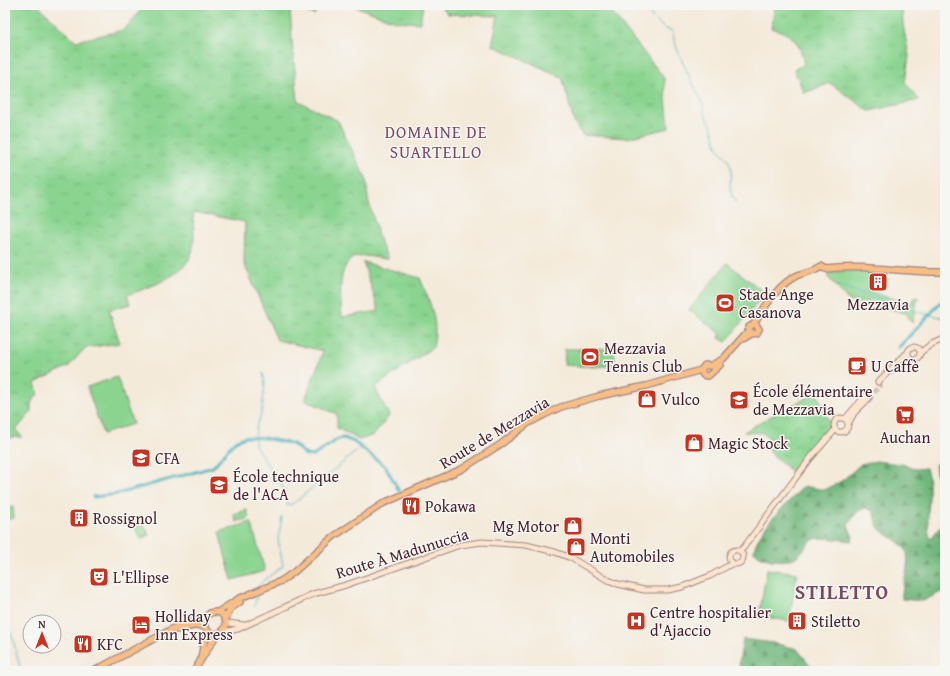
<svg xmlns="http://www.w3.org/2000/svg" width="950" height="676" viewBox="0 0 950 676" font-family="'Gentium Book Plus',serif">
<defs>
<pattern id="grass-tufts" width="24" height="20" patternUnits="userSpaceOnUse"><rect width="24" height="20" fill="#8ad490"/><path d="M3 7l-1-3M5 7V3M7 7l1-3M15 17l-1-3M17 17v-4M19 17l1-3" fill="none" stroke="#79b67c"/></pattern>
<pattern id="forest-firs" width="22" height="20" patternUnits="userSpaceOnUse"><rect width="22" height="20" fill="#6fb67a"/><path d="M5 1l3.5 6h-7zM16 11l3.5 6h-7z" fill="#5d9364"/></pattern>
</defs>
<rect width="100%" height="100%" fill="#f6f6f2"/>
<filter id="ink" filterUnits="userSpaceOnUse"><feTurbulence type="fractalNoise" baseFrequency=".025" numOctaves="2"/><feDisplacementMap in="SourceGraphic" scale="8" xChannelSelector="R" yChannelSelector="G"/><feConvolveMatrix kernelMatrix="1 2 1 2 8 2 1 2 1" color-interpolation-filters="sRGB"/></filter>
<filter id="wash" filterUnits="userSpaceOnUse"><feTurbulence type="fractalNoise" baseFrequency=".012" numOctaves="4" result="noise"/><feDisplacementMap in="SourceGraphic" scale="16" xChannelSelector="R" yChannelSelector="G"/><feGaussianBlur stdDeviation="0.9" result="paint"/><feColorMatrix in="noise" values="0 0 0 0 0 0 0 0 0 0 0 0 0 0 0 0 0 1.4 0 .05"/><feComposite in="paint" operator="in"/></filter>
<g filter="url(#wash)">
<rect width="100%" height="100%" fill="#f4eada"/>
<!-- grass -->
<path fill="url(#grass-tufts)" stroke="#6a7a5e" d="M5,5H37L76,41L124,30L145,5H320L314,15L290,7L292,41L298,101L338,121L366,179L368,199L380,242L388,259C379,259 368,255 359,256C335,260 341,300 342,317L379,311L363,262L420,278C430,304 439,319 433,347L375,387L389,416L374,435L359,440L337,428V414L305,400L323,351L277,340L244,263L245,222L194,212C192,224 196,240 192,252C186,275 148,288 127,295L130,304L109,310L120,343L85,348L69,366L35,383L38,394L31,403V412L16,430L23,437L5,438Z
M351,5H423L420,23L395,21Z
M440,5H606L664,78L669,128L627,138L582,135L574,122L562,77L492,45L498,16L448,14Z
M775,5H902L903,25L909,56L905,82L919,100L869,111L830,83L804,93L794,69L804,65C800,41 793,34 771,28Z
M817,393L832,428L794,474L770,452L769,437L762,433L744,432L771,416Z"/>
<!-- forest -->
<path fill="url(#forest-firs)" stroke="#5c6a52" d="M941,459L945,472V501L938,488L935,465Z
M876,461L907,465L915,469L926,468C934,490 924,516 930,539C936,534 938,527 945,522V590L923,601L902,599C901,583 910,569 907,553C905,544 888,536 882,531C876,527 875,517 873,511L866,508L858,511L848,525L853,537L852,541C846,540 822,538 818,538C808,540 804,551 797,556C787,564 761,561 754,551C759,526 787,506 803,486L825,490L843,480L861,464Z
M743,639L773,643L797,649L815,671H741L739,663Z"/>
<!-- park -->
<path fill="#8ad490" stroke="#6a7a5e" d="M727,263L765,293L726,342L719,338L721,334L689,310Z
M842,271L871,272L867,291L904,302H913V298L918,297L912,323L908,319V314L862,301L861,303L849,301L827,276L831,273Z
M565,349H614L615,365L595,367L564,365Z
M117,377L133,424L103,434L87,387Z
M13,507L14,518L5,520V508Z
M247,510L249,518L236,522L234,514Z
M140,518L149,535L141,539L132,523Z
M251,522L265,571L232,580L219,532Z
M767,569L797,573L789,621L759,616Z"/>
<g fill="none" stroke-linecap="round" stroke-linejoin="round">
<!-- stream -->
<path stroke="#3dacbb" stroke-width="1" d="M628,5L639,12H646L664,28L672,31C677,54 689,76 700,97C703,102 703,109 705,114C706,118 708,119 710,122C713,130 714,138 717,145C719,152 727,156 729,162C735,175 724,186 736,203
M837,285L913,311L945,318
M263,373L265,383L262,411L256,427L255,445L272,472L279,479L285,492
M287,502L288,506L294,503L358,450
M258,587L263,581L283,566L278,539L282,517
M5,605L8,627L13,639L21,671
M254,607L257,596"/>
<!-- canal -->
<path stroke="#3dacbb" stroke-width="3" d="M899,347L945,298
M403,496L408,499
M93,497L117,494L213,467L235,441L245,437L264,438L293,444L306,455L313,456L338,439L344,438L354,442L386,467L399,491"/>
</g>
</g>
<g filter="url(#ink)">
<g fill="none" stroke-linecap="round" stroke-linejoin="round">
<!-- secondary-tunnel -->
<path stroke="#d2c1b7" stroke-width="5" stroke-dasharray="5 2.5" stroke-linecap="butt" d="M869,398L881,384"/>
<defs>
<path id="secondary" d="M908 353a6 6 0 1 1 12 0a6 6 0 1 1-12 0Z
M920,353L930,345L945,338
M878,382L907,353
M834 425a7 7 0 1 1 14 0a7 7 0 1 1-14 0Z
M845,419L866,395
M848,424L854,413L869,398
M729 557a7 7 0 1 1 14 0a7 7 0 1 1-14 0Z
M740,551L744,547L812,456L835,430
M227,623L244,625
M222,632L238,629L313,594L346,585L460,545L482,542L526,545L555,552L571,558L606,579L618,584L644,590H668L682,587L710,576L733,563"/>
<path id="primary" d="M826,269C865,264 905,273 945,272
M743,339L751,334L757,333L759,329L757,326
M710,366L723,359L749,330V327L754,324C765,307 778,284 798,275C806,272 815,271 821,266L826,269
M701,370L703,375L708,376L720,365
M701,370L705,365L710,366
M204 623a11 11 0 1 1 22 0a11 11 0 1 1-22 0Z
M218,612L238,599L281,581L294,572L333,537L384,503L462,469L501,444L527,424L546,414L561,407L599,396L646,386L701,370
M226,619L230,609L240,602
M175,630L198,625L205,627
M201,657L207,630
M94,671L174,628L184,623L204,619
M194,671L217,634"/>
</defs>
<!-- secondary casing -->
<use href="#secondary" stroke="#9f8482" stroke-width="7"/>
<!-- primary casing -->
<use href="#primary" stroke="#9f8482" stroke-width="8"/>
<!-- secondary -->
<use href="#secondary" stroke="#fce5cf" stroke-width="5"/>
<!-- primary -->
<use href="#primary" stroke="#f7be87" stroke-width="5.5"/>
</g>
</g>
<!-- icons -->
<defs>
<symbol id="building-square" viewBox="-11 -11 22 22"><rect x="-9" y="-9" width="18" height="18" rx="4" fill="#c8321e" stroke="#f6f6f2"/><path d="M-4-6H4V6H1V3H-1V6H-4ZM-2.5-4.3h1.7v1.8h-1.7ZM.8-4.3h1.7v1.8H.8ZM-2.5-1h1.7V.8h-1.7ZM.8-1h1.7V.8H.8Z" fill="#fff"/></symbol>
<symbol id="stadium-square" viewBox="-11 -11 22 22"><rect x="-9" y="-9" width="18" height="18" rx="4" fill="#c8321e" stroke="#f6f6f2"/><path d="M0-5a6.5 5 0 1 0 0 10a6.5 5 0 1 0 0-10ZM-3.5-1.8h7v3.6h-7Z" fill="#fff"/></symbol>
<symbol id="cafe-square" viewBox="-11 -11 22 22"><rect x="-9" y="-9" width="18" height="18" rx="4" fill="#c8321e" stroke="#f6f6f2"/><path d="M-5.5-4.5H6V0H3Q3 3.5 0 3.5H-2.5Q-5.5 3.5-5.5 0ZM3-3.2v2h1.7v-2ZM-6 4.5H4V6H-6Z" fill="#fff"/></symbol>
<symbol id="shop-square" viewBox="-11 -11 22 22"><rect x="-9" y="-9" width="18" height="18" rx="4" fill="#c8321e" stroke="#f6f6f2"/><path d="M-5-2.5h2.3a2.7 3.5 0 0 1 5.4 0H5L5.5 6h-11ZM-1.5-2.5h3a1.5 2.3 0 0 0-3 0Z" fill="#fff"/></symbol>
<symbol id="school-square" viewBox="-11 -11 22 22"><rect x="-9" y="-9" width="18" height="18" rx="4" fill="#c8321e" stroke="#f6f6f2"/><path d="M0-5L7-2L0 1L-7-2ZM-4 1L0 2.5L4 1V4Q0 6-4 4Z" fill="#fff"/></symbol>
<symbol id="supermarket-square" viewBox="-11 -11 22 22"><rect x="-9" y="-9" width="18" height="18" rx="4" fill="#c8321e" stroke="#f6f6f2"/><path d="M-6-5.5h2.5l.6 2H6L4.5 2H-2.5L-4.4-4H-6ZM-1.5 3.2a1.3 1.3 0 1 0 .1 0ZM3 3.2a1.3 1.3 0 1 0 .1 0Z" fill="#fff"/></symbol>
<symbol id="university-square" viewBox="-11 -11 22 22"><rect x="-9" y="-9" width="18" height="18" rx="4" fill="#c8321e" stroke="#f6f6f2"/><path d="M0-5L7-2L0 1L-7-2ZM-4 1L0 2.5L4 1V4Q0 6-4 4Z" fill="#fff"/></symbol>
<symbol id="restaurant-square" viewBox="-11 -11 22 22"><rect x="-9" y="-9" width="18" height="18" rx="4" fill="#c8321e" stroke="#f6f6f2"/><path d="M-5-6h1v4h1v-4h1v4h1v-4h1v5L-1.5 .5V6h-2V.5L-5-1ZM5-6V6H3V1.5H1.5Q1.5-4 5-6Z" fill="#fff"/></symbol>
<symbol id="theatre-square" viewBox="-11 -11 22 22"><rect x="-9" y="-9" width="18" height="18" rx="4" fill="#c8321e" stroke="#f6f6f2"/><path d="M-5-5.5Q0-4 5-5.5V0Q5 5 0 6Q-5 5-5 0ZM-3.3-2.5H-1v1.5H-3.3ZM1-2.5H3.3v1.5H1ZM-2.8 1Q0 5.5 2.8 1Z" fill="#fff"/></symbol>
<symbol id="hospital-square" viewBox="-11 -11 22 22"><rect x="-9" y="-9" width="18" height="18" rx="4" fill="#c8321e" stroke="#f6f6f2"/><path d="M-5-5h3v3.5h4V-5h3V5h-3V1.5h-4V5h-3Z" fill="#fff"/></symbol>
<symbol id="hotel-square" viewBox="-11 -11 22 22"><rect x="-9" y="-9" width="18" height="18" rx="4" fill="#c8321e" stroke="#f6f6f2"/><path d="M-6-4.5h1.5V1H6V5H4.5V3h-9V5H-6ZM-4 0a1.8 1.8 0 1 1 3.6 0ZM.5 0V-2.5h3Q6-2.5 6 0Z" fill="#fff"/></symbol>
</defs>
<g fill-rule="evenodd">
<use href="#building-square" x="867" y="271" width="22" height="22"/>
<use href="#stadium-square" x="714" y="292" width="22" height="22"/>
<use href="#stadium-square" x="579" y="346" width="22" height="22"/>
<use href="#cafe-square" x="846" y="355" width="22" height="22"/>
<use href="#shop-square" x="636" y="388" width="22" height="22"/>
<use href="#school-square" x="728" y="389" width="22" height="22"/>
<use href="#supermarket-square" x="894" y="404" width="22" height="22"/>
<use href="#shop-square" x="683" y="432" width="22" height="22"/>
<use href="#university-square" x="130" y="447" width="22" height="22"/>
<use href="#school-square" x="208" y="474" width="22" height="22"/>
<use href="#restaurant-square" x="400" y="495" width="22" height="22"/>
<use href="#building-square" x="68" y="507" width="22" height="22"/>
<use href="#shop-square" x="562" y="515" width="22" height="22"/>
<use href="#shop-square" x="565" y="536" width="22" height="22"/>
<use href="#theatre-square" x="88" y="566" width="22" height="22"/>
<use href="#hospital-square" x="625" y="610" width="22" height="22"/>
<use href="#building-square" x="786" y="610" width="22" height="22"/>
<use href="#hotel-square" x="130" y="614" width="22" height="22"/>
<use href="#restaurant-square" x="72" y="633" width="22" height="22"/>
</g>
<g text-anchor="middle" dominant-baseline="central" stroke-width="3" stroke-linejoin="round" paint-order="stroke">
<!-- poi labels -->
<g font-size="16" fill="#4a1f2b" stroke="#f6f6f2" text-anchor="start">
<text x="739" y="294">Stade Ange<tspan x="739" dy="18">Casanova</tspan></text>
<text x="878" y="304" text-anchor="middle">Mezzavia</text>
<text x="604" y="348">Mezzavia<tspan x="604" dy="18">Tennis Club</tspan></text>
<text x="871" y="366">U Caffè</text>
<text x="753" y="391">École élémentaire<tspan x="753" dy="18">de Mezzavia</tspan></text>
<text x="661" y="399">Vulco</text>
<text x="905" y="437" text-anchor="middle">Auchan</text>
<text x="708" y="443">Magic Stock</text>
<text x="155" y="458">CFA</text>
<text x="233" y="476">École technique<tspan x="233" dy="18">de l'ACA</tspan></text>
<text x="425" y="506">Pokawa</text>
<text x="93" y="518">Rossignol</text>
<text x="559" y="526" text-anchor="end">Mg Motor</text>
<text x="590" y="538">Monti<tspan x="590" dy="18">Automobiles</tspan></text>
<text x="113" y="577">L'Ellipse</text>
<text x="650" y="612">Centre hospitalier<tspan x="650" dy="18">d'Ajaccio</tspan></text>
<text x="155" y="616">Holliday<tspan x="155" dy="18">Inn Express</tspan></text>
<text x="811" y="621">Stiletto</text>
<text x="97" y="644">KFC</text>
</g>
<!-- street labels -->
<g font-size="16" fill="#4a1f2b" stroke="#f6f6f2">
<text transform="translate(494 432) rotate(-31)">Route de Mezzavia</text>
<text transform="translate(402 553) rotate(-17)">Route À Madunuccia</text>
</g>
<!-- neighbourhood labels -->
<g font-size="17" letter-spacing="1" fill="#7c4963" stroke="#f6f6f2">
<text x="436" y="131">DOMAINE DE<tspan x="436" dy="20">SUARTELLO</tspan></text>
</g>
<!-- district labels -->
<g font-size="20" font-weight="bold" letter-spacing="1" fill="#7c4963" stroke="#f6f6f2">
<text x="842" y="591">STILETTO</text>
</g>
</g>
<!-- margin -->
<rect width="950" height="676" fill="none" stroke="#f6f6f2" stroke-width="20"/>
<!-- north arrow -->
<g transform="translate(42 634)"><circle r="19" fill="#f6f6f2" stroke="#b1a0a2"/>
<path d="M0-3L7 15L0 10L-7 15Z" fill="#c8321e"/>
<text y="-6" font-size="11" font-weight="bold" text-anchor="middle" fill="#4a1f2b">N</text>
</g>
</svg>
